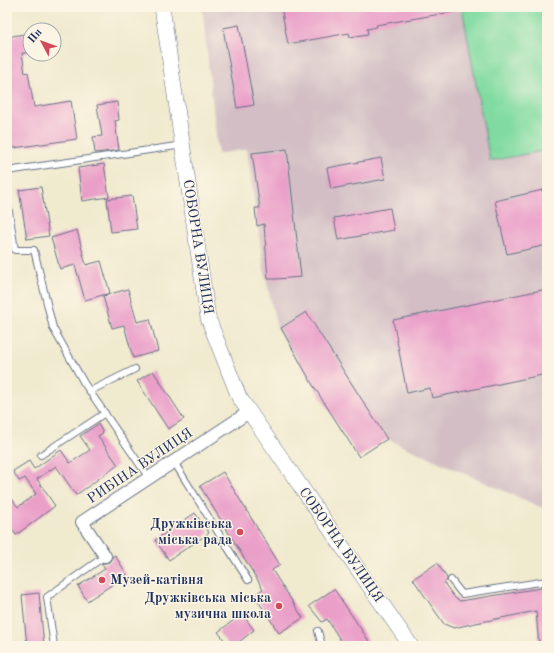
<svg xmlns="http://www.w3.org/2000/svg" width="554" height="653" viewBox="0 0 554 653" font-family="'Old Standard TT',serif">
<rect width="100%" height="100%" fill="#fcf5e5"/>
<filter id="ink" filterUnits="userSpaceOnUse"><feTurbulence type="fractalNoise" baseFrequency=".025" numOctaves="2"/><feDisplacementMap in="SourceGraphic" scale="8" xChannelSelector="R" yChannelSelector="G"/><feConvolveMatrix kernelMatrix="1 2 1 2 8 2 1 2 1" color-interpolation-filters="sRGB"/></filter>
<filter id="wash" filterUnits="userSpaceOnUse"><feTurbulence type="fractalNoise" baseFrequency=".012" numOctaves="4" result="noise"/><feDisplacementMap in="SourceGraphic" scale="16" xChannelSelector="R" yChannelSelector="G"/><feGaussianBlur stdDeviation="0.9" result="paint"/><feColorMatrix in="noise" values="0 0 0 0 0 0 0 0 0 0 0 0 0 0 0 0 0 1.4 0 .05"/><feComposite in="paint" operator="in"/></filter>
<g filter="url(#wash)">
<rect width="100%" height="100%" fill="#f0eacf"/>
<!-- industrial -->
<path fill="#d2bec4" d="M202,7H547V510L387,439L358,456L277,328L264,270L247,149L218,154Z"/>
<!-- green -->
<path fill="#81dba1" stroke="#4e8580" d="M462,7H547V150L490,161Z"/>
<g id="blocks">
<!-- building -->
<path fill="#ea9fc9" d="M281,7H451L452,12L376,25L377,27L367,29L368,34L350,37L349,33L288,44Z
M239,25L254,105L237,108L223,28Z
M24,34L27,53H22L25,73L28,72L34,107L71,101L77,139L7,149V37Z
M117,102L119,120L115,121L119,150L95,153L93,137L102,136L97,105Z
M287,149L301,277L276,279H268L264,224L257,226L255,208H260L252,153Z
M381,158L385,179L331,189L327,168Z
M104,164L109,197L82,201L78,168Z
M41,187L49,236L27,239L19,190Z
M547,189V245L507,254L495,201Z
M132,196L137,229L111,232L107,199Z
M390,208L394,230L338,240L334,218Z
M77,230L86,265L101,261L110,293L85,300L75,265L60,269L51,238Z
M128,289L137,322L150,319L158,351L133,358L124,325L112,328L103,296Z
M547,289V374L432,398L430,388L407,393L393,320Z
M306,312L387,439L359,457L311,382L281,328Z
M153,371L184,419L168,429L137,381Z
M98,424L103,433L98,436L118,465L76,495L56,466L37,479L55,506L16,535L7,522V492L18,507L36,494L25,478L19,481L13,471L29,461L34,469L61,450L70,463L90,450L80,436Z
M223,472L280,565L272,570L303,618L279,633L254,595L263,589L200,486Z
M195,513L209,533L169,560L155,540Z
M115,555L127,575L87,601L78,586L105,569L101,564L109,562L112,560V557Z
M437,563L447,578V580L444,583L455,598L460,601L547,587V646H539L536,611L471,624L454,628L444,624L413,579Z
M334,589L367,638L371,646H344L327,619L322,622L309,606Z
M39,593L44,646H27L22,595Z
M242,614L254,630L234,646H229L218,632Z"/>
</g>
</g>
<g filter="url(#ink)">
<use href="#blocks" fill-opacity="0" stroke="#667086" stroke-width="1"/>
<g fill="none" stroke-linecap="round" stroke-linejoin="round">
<defs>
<path id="service" d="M7,171L183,145
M7,199L15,250H34L53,328L84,383L149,478
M90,391L135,369
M41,455L105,413
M174,462L248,580
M451,580L462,594L547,581
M318,631L322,646
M54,646L47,597L105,556"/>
<path id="minor" d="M105,556L82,522L249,412"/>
<path id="tertiary" d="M162,7L208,318L239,397L411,646"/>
</defs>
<!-- service casing -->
<use href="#service" stroke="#667086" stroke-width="8"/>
<!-- minor casing -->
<use href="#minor" stroke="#667086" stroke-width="14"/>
<!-- tertiary casing -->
<use href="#tertiary" stroke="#667086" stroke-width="16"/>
<!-- service -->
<use href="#service" stroke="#fff" stroke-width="6"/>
<!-- minor -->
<use href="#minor" stroke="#fff" stroke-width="12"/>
<!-- tertiary -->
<use href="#tertiary" stroke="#fff" stroke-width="15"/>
</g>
</g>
<!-- markers -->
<g fill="#d1495b" stroke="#fcf5e5" stroke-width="1.5">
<circle cx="240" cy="532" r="4"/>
<circle cx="102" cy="580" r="4"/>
<circle cx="279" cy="606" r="4"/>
</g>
<g text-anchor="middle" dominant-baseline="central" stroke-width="3" stroke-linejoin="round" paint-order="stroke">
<!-- street labels -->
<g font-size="14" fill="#1b2f5e" stroke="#fcf5e5">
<text transform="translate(198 247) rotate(81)">СОБОРНА ВУЛИЦЯ</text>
<text transform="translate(140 466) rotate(-34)">РИБІНА ВУЛИЦЯ</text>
<text transform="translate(341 545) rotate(55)">СОБОРНА ВУЛИЦЯ</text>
</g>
<!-- poi labels -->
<g font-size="14" font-weight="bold" fill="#1b2f5e" stroke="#fcf5e5" text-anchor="end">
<text x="232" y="524">Дружківська<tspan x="232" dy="16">міська рада</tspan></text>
<text x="110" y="580" text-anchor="start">Музей-катівня</text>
<text x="271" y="598">Дружківська міська<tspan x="271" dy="16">музична школа</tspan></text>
</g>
</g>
<!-- margin -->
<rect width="554" height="653" fill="none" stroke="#fcf5e5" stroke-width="24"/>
<!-- north arrow -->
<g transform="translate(42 42) rotate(311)"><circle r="19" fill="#fcf5e5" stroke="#a2a6af"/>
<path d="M0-3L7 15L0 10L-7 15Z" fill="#d1495b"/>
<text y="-6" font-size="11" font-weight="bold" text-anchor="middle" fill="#1b2f5e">Пн</text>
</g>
</svg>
